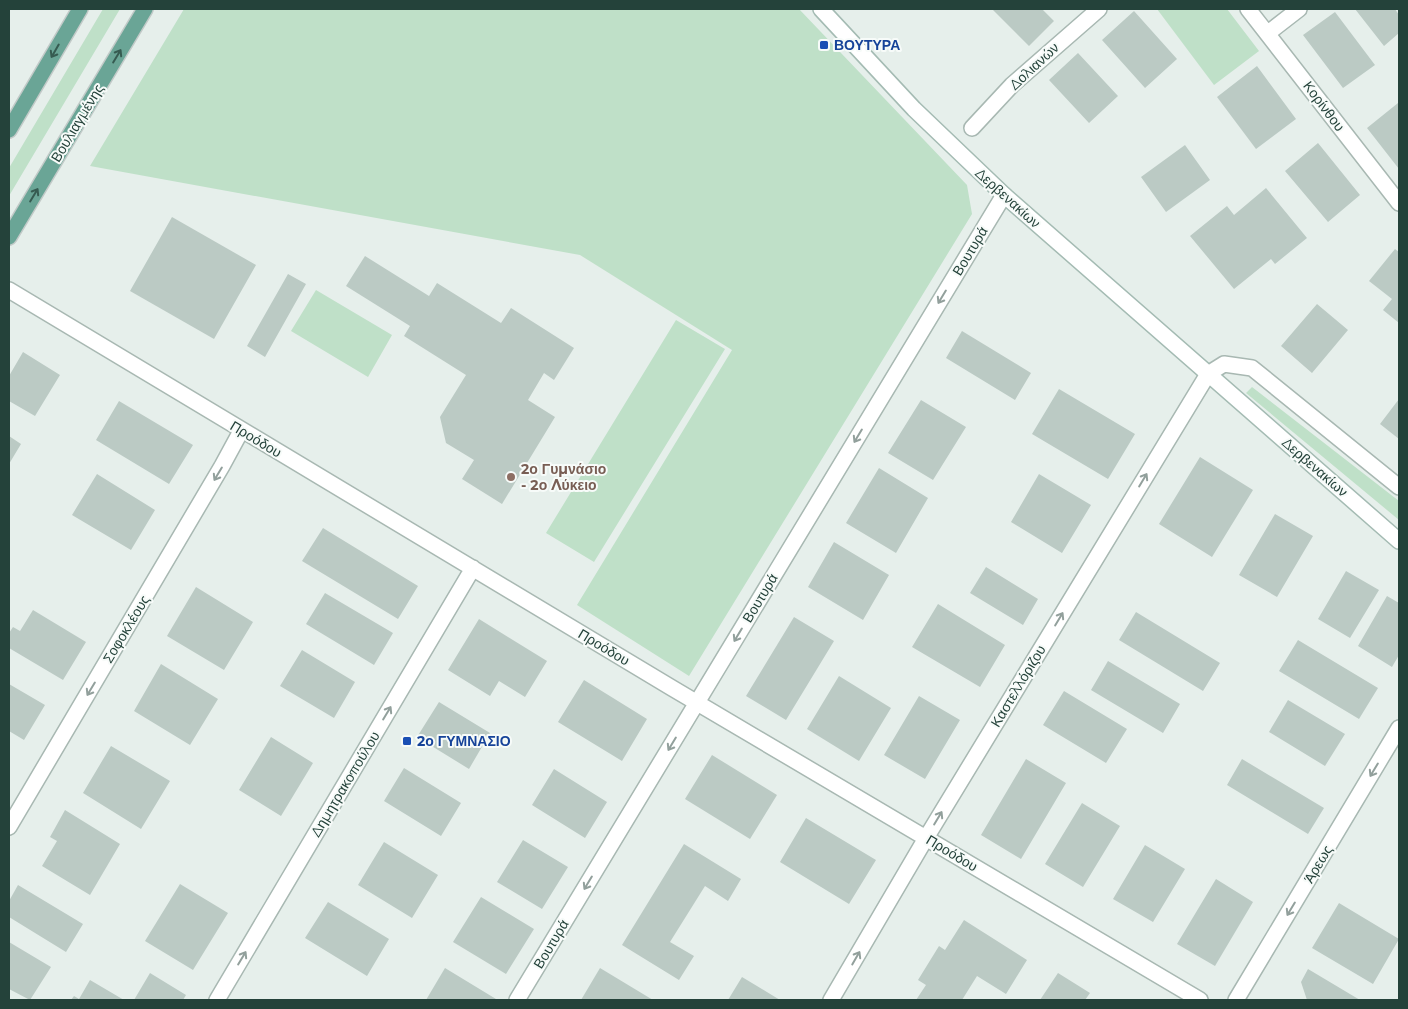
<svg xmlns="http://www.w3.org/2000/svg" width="1408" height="1009" viewBox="0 0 1408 1009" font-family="Montserrat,sans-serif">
<rect width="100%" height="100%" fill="#e6efeb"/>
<!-- green -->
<path fill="#bfe0c8" d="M103,9H120L9,196V168Z
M184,9H799L967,185L972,214L689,676L577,605L732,350L580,255L90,166Z
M1157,9H1227L1259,51L1214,85Z
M316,290L392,335L368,377L291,331Z
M676,320L725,349L594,562L546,533Z
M1252,387L1399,501V520L1246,393Z"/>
<!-- building -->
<path fill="#bbcac4" d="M992,9H1042L1054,21L1029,46Z
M1355,9H1395L1399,15V33L1384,46Z
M1134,11L1177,59L1145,88L1102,40Z
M1335,12L1375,65L1343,88L1303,35Z
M1078,53L1118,96L1089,123L1049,80Z
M1257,66L1296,119L1256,149L1217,97Z
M1398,103L1399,105V169L1367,128Z
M1318,143L1360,195L1328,222L1285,171Z
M1185,145L1210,180L1166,212L1141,177Z
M1266,188L1307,238L1275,264L1271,259L1234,289L1190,236L1227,206L1234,215Z
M172,217L256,265L214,339L130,291Z
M1395,249L1399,252V323L1383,310L1392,299L1369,281Z
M365,256L429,296L437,283L501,323L511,308L574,348L554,380L544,373L528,400L555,417L502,504L462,479L474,460L446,443L440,417L466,375L404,336L410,326L346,286Z
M288,274L306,284L265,357L247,346Z
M1317,304L1348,330L1312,373L1281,346Z
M962,331L1031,373L1015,400L946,358Z
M23,352L60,375L35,416L9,401V376Z
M1059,389L1135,434L1108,479L1032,434Z
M1399,399V439L1380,424Z
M921,400L966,427L933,480L888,453Z
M119,401L193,445L169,484L96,440Z
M9,436L21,444L9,464Z
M1200,457L1253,490L1212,557L1159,524Z
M879,468L928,498L896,553L846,523Z
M97,474L155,510L131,550L72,515Z
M1039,474L1091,505L1062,553L1011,522Z
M1275,514L1313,536L1277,597L1239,575Z
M323,528L418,586L398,619L302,561Z
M834,542L889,575L863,620L808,587Z
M986,567L1038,599L1023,625L970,593Z
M1346,571L1379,590L1350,638L1318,619Z
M196,587L253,622L224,670L167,636Z
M325,593L393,633L374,665L306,624Z
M1387,596L1399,603V655L1392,667L1358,646Z
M938,604L1005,645L980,687L912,647Z
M33,610L86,642L63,680L9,648V633L13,627L20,631Z
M1136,612L1220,663L1203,691L1119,640Z
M794,617L834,641L786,720L746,696Z
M479,619L547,661L525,697L499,681L490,696L448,670Z
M1298,640L1378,688L1359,719L1279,671Z
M302,650L355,682L334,718L280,686Z
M1108,661L1180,704L1163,733L1091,690Z
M161,664L218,699L190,745L134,711Z
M839,676L891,708L859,761L807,729Z
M584,680L647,719L622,761L558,722Z
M9,684L45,705L24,740L9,731Z
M1064,691L1127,729L1106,763L1043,725Z
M919,696L960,720L925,779L884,755Z
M1288,700L1345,734L1325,766L1269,732Z
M439,702L490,733L469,769L417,737Z
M271,737L313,763L281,816L239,790Z
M111,746L170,781L141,829L83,793Z
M712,755L777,795L750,839L685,799Z
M1026,759L1066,783L1021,859L981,835Z
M1242,759L1324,808L1308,834L1227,785Z
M404,768L461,803L441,836L384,801Z
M554,769L607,802L585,838L532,805Z
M1082,803L1120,826L1083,887L1045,864Z
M65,810L120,844L90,895L42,866L57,841L50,837Z
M806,818L876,860L849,904L780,862Z
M523,840L568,867L542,909L497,882Z
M384,842L438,875L412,918L358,885Z
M684,844L741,879L728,901L705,886L670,942L694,956L679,980L622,945Z
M1145,845L1185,869L1153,922L1113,899Z
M1216,879L1253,902L1215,966L1177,944Z
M180,884L228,913L193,970L145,941Z
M18,885L83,924L66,952L9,917V901Z
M481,897L534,929L506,974L453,942Z
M328,902L389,939L367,976L305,938Z
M1339,903L1399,939L1373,984L1312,948Z
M964,920L1027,960L1006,994L977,976L962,1000H916L926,985L918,980L939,946L945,950Z
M9,942L51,967L30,1000L9,989Z
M445,968L496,999L495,1000H426Z
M600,968L653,1000H581Z
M1308,969L1360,1000H1307L1301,982Z
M150,973L186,995L183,1000H134Z
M1058,973L1090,993L1085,1000H1040Z
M742,977L780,1000H728Z
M90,980L124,1000H71L74,996L79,999Z"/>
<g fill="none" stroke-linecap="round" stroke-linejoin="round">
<defs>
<path id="street" d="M1248,9L1399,203
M1268,33L1299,9
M972,128L1012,85L1099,9
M9,290L672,688L1200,1000
M9,827L222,466L241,431
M217,1000L473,568
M517,1000L1004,195
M831,1000L926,838L1208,374L1224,364L1252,368L1399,487
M1236,1000L1399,728"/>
<path id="secondary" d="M821,9L914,109L1004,195L1399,541"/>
<path id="primary" d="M9,130L80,9
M9,237L145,9"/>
</defs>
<!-- street casing -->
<use href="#street" stroke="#a8b8b2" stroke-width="18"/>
<!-- secondary casing -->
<use href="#secondary" stroke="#a4bbb3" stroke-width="18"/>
<!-- primary casing -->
<use href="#primary" stroke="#c2cac8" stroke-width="18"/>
<!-- street -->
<use href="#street" stroke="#fff" stroke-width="15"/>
<!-- secondary -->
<use href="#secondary" stroke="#fff" stroke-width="15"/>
<!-- primary -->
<use href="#primary" stroke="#6aa596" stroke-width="15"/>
</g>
<!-- one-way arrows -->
<defs><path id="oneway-shaft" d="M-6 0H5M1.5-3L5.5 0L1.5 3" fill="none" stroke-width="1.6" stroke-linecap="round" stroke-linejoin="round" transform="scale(1.25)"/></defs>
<g stroke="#365b51">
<use href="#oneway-shaft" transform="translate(55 51) rotate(120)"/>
<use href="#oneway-shaft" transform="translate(117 56) rotate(-59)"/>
<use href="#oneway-shaft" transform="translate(34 195) rotate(-59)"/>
</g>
<g stroke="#92a09c">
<use href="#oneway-shaft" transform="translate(942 297) rotate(121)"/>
<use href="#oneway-shaft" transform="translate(858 436) rotate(121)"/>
<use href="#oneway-shaft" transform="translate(218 474) rotate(121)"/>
<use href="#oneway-shaft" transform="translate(1143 480) rotate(-59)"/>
<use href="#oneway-shaft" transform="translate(1059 619) rotate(-59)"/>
<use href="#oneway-shaft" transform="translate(738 635) rotate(121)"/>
<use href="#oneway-shaft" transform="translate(91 689) rotate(121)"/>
<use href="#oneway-shaft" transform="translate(387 713) rotate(-59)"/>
<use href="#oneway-shaft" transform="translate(672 744) rotate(121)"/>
<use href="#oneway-shaft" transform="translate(1374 770) rotate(121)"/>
<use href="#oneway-shaft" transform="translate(938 818) rotate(-59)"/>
<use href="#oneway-shaft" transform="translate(588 883) rotate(121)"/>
<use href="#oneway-shaft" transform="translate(1291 909) rotate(121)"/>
<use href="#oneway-shaft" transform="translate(242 958) rotate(-59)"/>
<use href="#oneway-shaft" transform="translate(856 958) rotate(-60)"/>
</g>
<!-- markers -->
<g fill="#1a4fb4" stroke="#f7fbf9" stroke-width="2">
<rect x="819" y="40" width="10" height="10" rx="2.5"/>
<rect x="402" y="736" width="10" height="10" rx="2.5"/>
</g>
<circle fill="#8d6e63" stroke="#f7fbf9" stroke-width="2" cx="511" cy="477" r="5"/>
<g text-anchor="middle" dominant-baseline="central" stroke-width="4" stroke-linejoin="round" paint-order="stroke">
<!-- transit labels -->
<g font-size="14" font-weight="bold" fill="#164399" stroke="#f7fbf9" text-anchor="start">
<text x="834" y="45">ΒΟΥΤΥΡΑ</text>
<text x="417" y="741">2ο ΓΥΜΝΑΣΙΟ</text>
</g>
<!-- street labels -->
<g font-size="14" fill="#24423a" stroke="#f7fbf9">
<text transform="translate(1034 66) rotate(-43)">Δολιανών</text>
<text transform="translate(1324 106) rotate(53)">Κορίνθου</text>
<text transform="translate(77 123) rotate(-59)">Βουλιαγμένης</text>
<text transform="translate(1008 198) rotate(42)">Δερβενακίων</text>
<text transform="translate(970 251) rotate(-59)">Βουτυρά</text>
<text transform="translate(256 439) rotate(31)">Προόδου</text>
<text transform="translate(1315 467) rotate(41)">Δερβενακίων</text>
<text transform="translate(760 598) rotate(-59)">Βουτυρά</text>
<text transform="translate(126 629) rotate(-59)">Σοφοκλέους</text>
<text transform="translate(604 647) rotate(31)">Προόδου</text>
<text transform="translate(1018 686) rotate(-59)">Καστελλόριζου</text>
<text transform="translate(345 784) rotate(-59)">Δημητρακοπούλου</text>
<text transform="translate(952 853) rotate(31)">Προόδου</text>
<text transform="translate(1318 864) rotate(-59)">Άρεως</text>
<text transform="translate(551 944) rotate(-59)">Βουτυρά</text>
</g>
<!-- education labels -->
<g font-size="14" font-weight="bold" fill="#785e54" stroke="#f7fbf9" text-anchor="start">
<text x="521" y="469">2ο Γυμνάσιο<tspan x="521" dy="16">- 2ο Λύκειο</tspan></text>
</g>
</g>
<!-- border -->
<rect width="1408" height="1009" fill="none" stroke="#24423a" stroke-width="20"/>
</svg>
